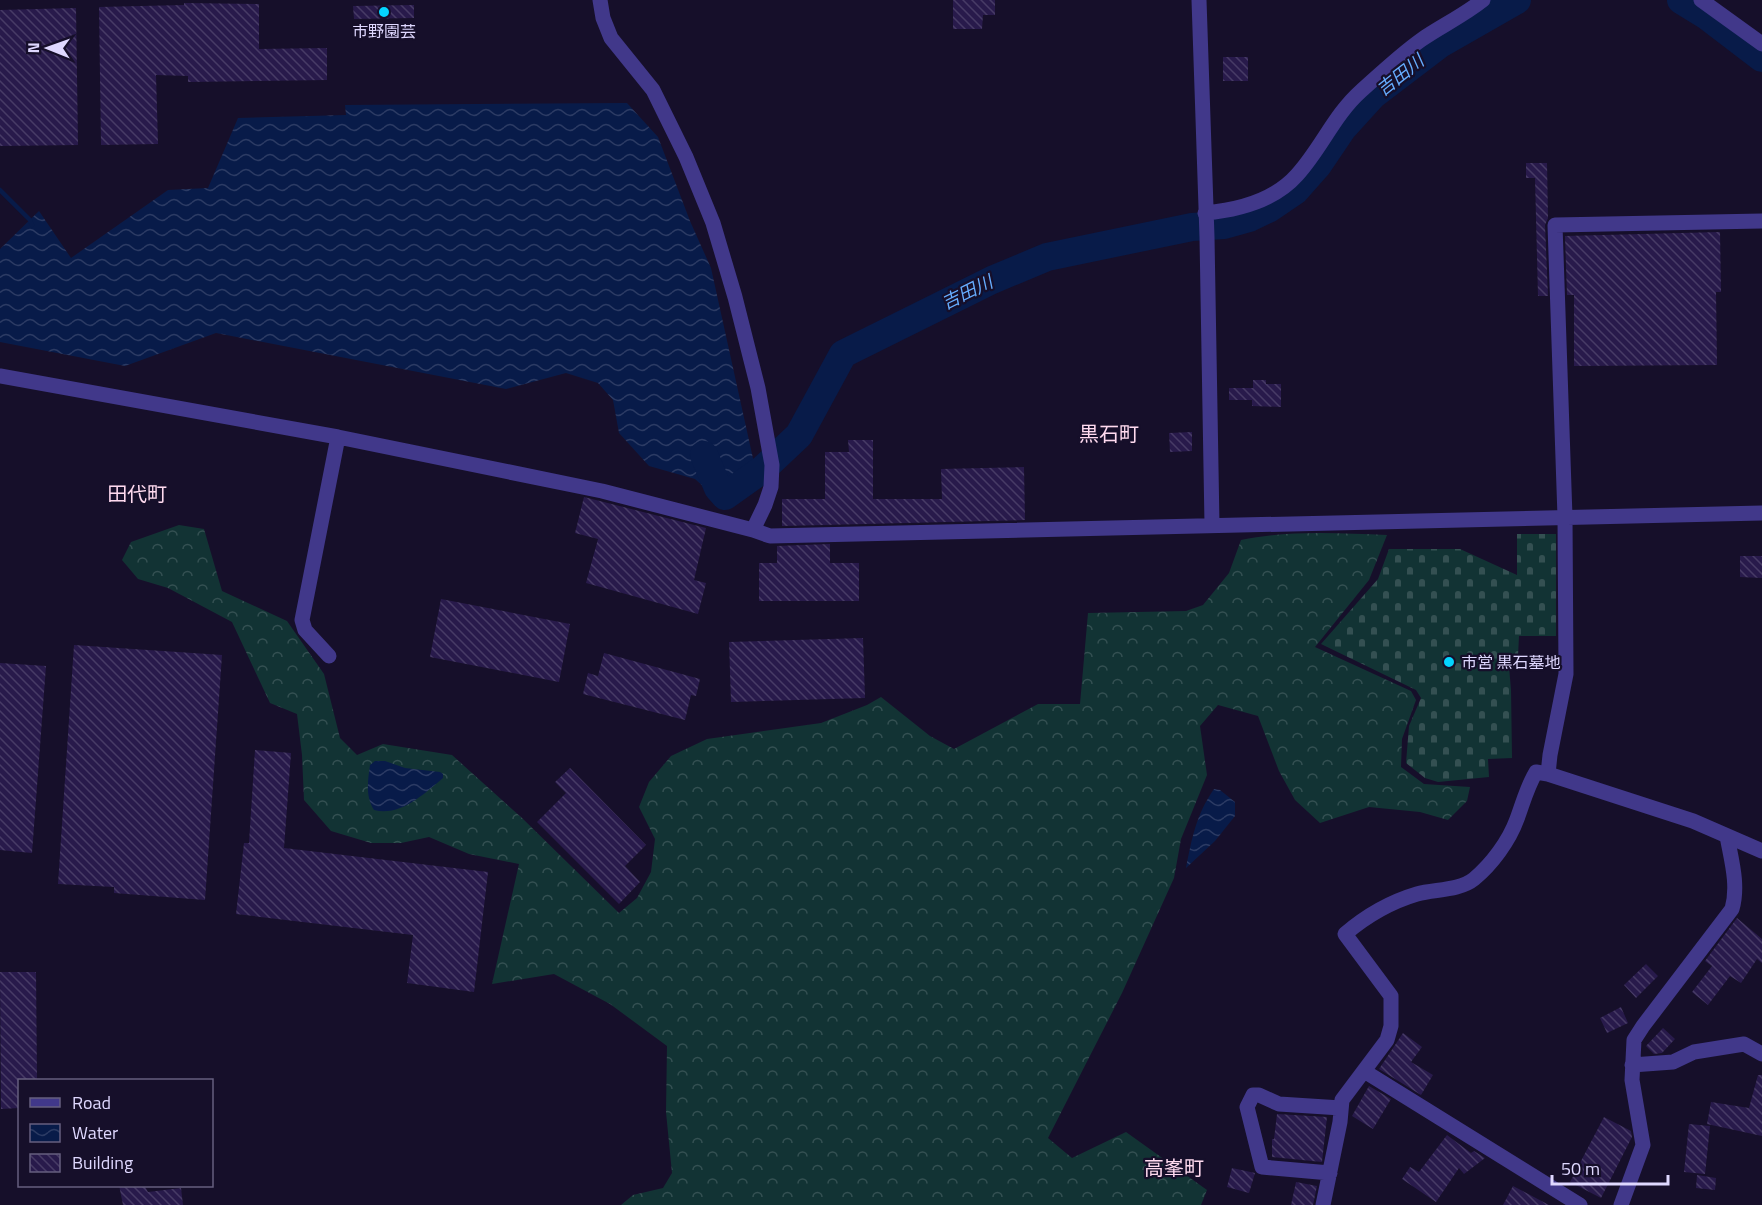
<svg xmlns="http://www.w3.org/2000/svg" width="1762" height="1205" viewBox="0 0 1762 1205" font-family="'Titillium Web','Noto Sans JP',sans-serif">
<defs>
<pattern id="forest-crowns" width="20" height="18" patternUnits="userSpaceOnUse" patternTransform="scale(1.5)"><rect width="20" height="18" fill="#123334"/><path d="M2 6a3 3 0 1 1 6 0M12 15a3 3 0 1 1 6 0" fill="none" stroke="#345052"/></pattern>
<pattern id="cemetery-stones" width="16" height="16" patternUnits="userSpaceOnUse" patternTransform="scale(1.5)"><rect width="16" height="16" fill="#123334"/><path d="M2 7V4a2 2 0 0 1 4 0v3zM10 15v-3a2 2 0 0 1 4 0v3z" fill="#345052"/></pattern>
<pattern id="water-waves" width="16" height="10" patternUnits="userSpaceOnUse" patternTransform="scale(1.5)"><rect width="16" height="10" fill="#081b49"/><path d="M0 5q4-4 8 0t8 0" fill="none" stroke="#2c3b64"/></pattern>
<pattern id="building-back-hatch" width="6" height="6" patternUnits="userSpaceOnUse" patternTransform="scale(1.5)"><rect width="6" height="6" fill="#281a4b"/><path d="M-1 5l2 2M0 0l6 6M5-1l2 2" fill="none" stroke="#473b66"/></pattern>
</defs>
<rect width="100%" height="100%" fill="#160f2a"/>
<!-- forest -->
<path fill="url(#forest-crowns)" d="M179,525L204,529L222,591L287,621L324,674L340,738L357,755L383,744L452,755L522,818L619,913L637,898L651,872L655,839L639,807L649,782L671,756L707,739L821,723L867,705L881,697L930,736L954,749L1038,704H1080L1088,613L1186,611L1203,605L1229,573L1241,540C1289,530 1338,533 1387,535L1369,580L1315,647L1411,691L1416,700L1402,739L1401,767L1424,784L1470,787L1467,801L1448,820L1420,812L1369,807L1320,823L1295,800L1279,771L1258,716L1218,705L1200,726L1207,775L1181,839L1174,878L1122,993L1048,1138L1072,1158L1126,1132L1207,1190L1201,1205H621L633,1195L663,1188L672,1173L666,1112L667,1046L610,1004L554,974L492,984L519,864L469,854L429,837L401,843H371L331,831L304,800L302,755L297,714L270,703L232,622L168,588L138,579L122,560L131,542Z"/>
<!-- cemetery -->
<path fill="url(#cemetery-stones)" d="M1517,534H1556V636H1519L1518,656L1508,655L1511,690L1512,758L1488,759L1489,777L1438,782L1425,778L1406,763L1409,726L1421,698L1416,690L1321,644L1378,579L1389,549H1460L1517,575Z"/>
<!-- water -->
<path fill="url(#water-waves)" d="M627,103L658,137L690,221L711,268L754,463L714,496L695,479L649,466L619,433L613,400L598,383L566,373L506,389L216,333L125,366L0,342V249L39,211L71,258L168,190L208,188L238,118L346,115L345,105Z
M375,761H385L405,768L440,772L443,774V778C424,794 400,817 374,810C365,796 368,780 370,765Z
M1214,789L1220,790L1235,802V816L1215,841L1186,868C1192,838 1196,815 1214,789Z"/>
<g fill="none" stroke-linecap="round" stroke-linejoin="round">
<!-- stream -->
<path stroke="#081b49" stroke-width="4.5" d="M0,190L30,220L32,225"/>
<!-- river -->
<path stroke="#081b49" stroke-width="28" d="M1681,0L1707,16L1762,58
M704,455L718,488L725,496L763,469L799,435L843,354L992,280L1047,257L1192,227L1224,225L1249,218L1270,208L1295,191L1318,165L1343,128L1373,95L1440,44L1517,0"/>
</g>
<!-- building -->
<path fill="url(#building-back-hatch)" d="M953,0H995V15H983L982,29H953Z
M184,3L259,4V49L327,48V80L188,82V76L156,75L158,144L101,145L99,7L184,5Z
M414,5V18L354,19L353,6Z
M76,8L78,145L0,146V10Z
M1223,57H1248V81H1223Z
M1526,163H1547L1548,218L1545,225L1548,296H1538L1535,178H1526Z
M1720,232L1721,292H1716L1717,365L1574,366V295H1567L1565,236Z
M1253,380H1266V384H1281V407L1252,406V400H1229V388H1253Z
M1192,432V451L1170,452L1169,433Z
M848,440H873V499H942L941,469L1024,467L1025,520L782,526V499H825V452H849Z
M584,497L706,528L694,580L706,583L698,614L586,583L598,539L575,533Z
M830,544V563H859V601H759V563H777V546Z
M1740,556H1762V578L1740,577Z
M441,599L570,624L559,682L430,657Z
M863,638L865,698L731,702L729,642Z
M74,645L222,655L205,900L114,893V887L58,884Z
M604,653L700,679L696,696L691,695L685,720L583,694L588,673L598,676Z
M0,663L46,666L32,853L0,850Z
M255,750L291,753L284,848L488,872L474,992L407,983L413,935L236,914L244,843H249Z
M570,768L646,845L625,866L640,882L619,904L537,822L566,793L555,782Z
M1737,918L1762,939V963L1757,959L1741,983L1730,976L1708,1005L1692,992L1712,966L1705,961Z
M1646,964L1658,976L1636,998L1624,985Z
M0,972H36L37,1080H19V1108L1,1109Z
M1621,1007L1628,1023L1607,1033L1600,1018Z
M1663,1028L1675,1039L1662,1053L1654,1054L1646,1046Z
M1403,1033L1422,1047L1411,1062L1433,1075L1421,1095L1379,1069Z
M1758,1075H1762V1136L1707,1124L1711,1102L1749,1108Z
M1369,1086L1391,1099L1373,1129L1352,1116Z
M1277,1114L1327,1117L1322,1162L1272,1157V1139H1274Z
M1604,1117L1631,1131L1632,1137L1601,1198L1570,1182Z
M1689,1124L1710,1126L1705,1174L1684,1172Z
M1447,1135L1471,1153L1474,1151L1485,1158L1464,1174L1459,1168L1436,1202L1402,1179L1410,1167L1419,1172Z
M1232,1168L1255,1173L1249,1193L1227,1187Z
M1697,1175L1716,1178L1715,1190L1696,1188Z
M1296,1182L1317,1186L1313,1205H1291Z
M119,1185H144L148,1192L181,1188L183,1205H123Z
M1513,1186L1549,1205H1503Z"/>
<g fill="none" stroke-linecap="round" stroke-linejoin="round">
<!-- minor -->
<path stroke="#41388a" stroke-width="15" d="M600,0L603,18L611,38L653,90L686,157L713,223L735,297L758,388L772,465L771,487L765,505L753,530
M1199,0L1207,237L1212,525
M1701,0L1762,44
M1205,213C1238,210 1274,201 1297,175C1321,149 1334,115 1361,91C1380,74 1400,55 1421,40C1441,26 1463,16 1483,0
M0,376L338,437L602,491L753,530L770,536L1762,513
M329,656L305,630L302,620L338,437
M1548,774L1550,755L1566,674L1565,517L1555,225L1762,221
M1632,1065L1673,1062L1694,1052L1744,1044L1762,1054
M1364,1071L1580,1205
M1330,1173L1262,1167L1247,1107L1253,1095H1259L1279,1104L1341,1108
M1323,1205L1340,1122L1342,1100L1387,1040L1391,1026V996L1345,934C1366,916 1390,902 1417,894C1435,889 1459,891 1474,879C1492,864 1509,841 1517,819C1523,803 1527,787 1536,772L1548,774L1693,821L1762,851
M1621,1205L1643,1145L1632,1080L1634,1040L1643,1026L1732,909C1739,885 1731,859 1727,836"/>
</g>
<!-- markers -->
<g fill="#04d4ff" stroke="#160f2a" stroke-width="2">
<circle cx="384" cy="12" r="6"/>
<circle cx="1449" cy="662" r="6"/>
</g>
<g text-anchor="middle" dominant-baseline="central" stroke-width="4.5" stroke-linejoin="round" paint-order="stroke">
<!-- poi labels -->
<g font-size="16" fill="#dfd8ff" stroke="#160f2a">
<text x="384" y="31">市野園芸</text>
<text x="1461" y="662" text-anchor="start">市営 黒石墓地</text>
</g>
<!-- water labels -->
<g font-size="18" font-style="italic" fill="#66adff" stroke="#160f2a">
<text transform="translate(1400 75) rotate(-38)">吉田川</text>
<text transform="translate(967 292) rotate(-26)">吉田川</text>
</g>
<!-- quarter labels -->
<g font-size="20" fill="#ffdaef" stroke="#160f2a">
<text x="1109" y="433">黒石町</text>
<text x="137" y="493">田代町</text>
<text x="1174" y="1167">高峯町</text>
</g>
</g>
<!-- legend -->
<rect x="18" y="1079" width="195" height="108" fill="#160f2a" stroke="#665f7f" stroke-width="1.5"/>
<rect x="30" y="1098" width="30" height="9" fill="#41388a" stroke="#665f7f" stroke-width="1.5"/>
<text x="72" y="1109" font-size="18" fill="#dfd8ff">Road</text>
<rect x="30" y="1124" width="30" height="18" fill="url(#water-waves)" stroke="#665f7f" stroke-width="1.5"/>
<text x="72" y="1139" font-size="18" fill="#dfd8ff">Water</text>
<rect x="30" y="1154" width="30" height="18" fill="url(#building-back-hatch)" stroke="#665f7f" stroke-width="1.5"/>
<text x="72" y="1169" font-size="18" fill="#dfd8ff">Building</text>
<!-- north arrow -->
<g transform="translate(48 48) rotate(271)" stroke="#160f2a" stroke-width="4.5" paint-order="stroke">
<path d="M0-4.5L10 22L0 15L-10 22Z" fill="#dfd8ff"/>
<text y="-9" font-size="16" font-weight="bold" text-anchor="middle" fill="#dfd8ff">N</text>
</g>
<!-- scale -->
<path d="M1552 1175v9h116v-9" fill="none" stroke="#dfd8ff" stroke-width="3"/>
<text x="1561" y="1175" font-size="18" fill="#dfd8ff" stroke="#160f2a" stroke-width="4.5" paint-order="stroke">50 m</text>
</svg>
